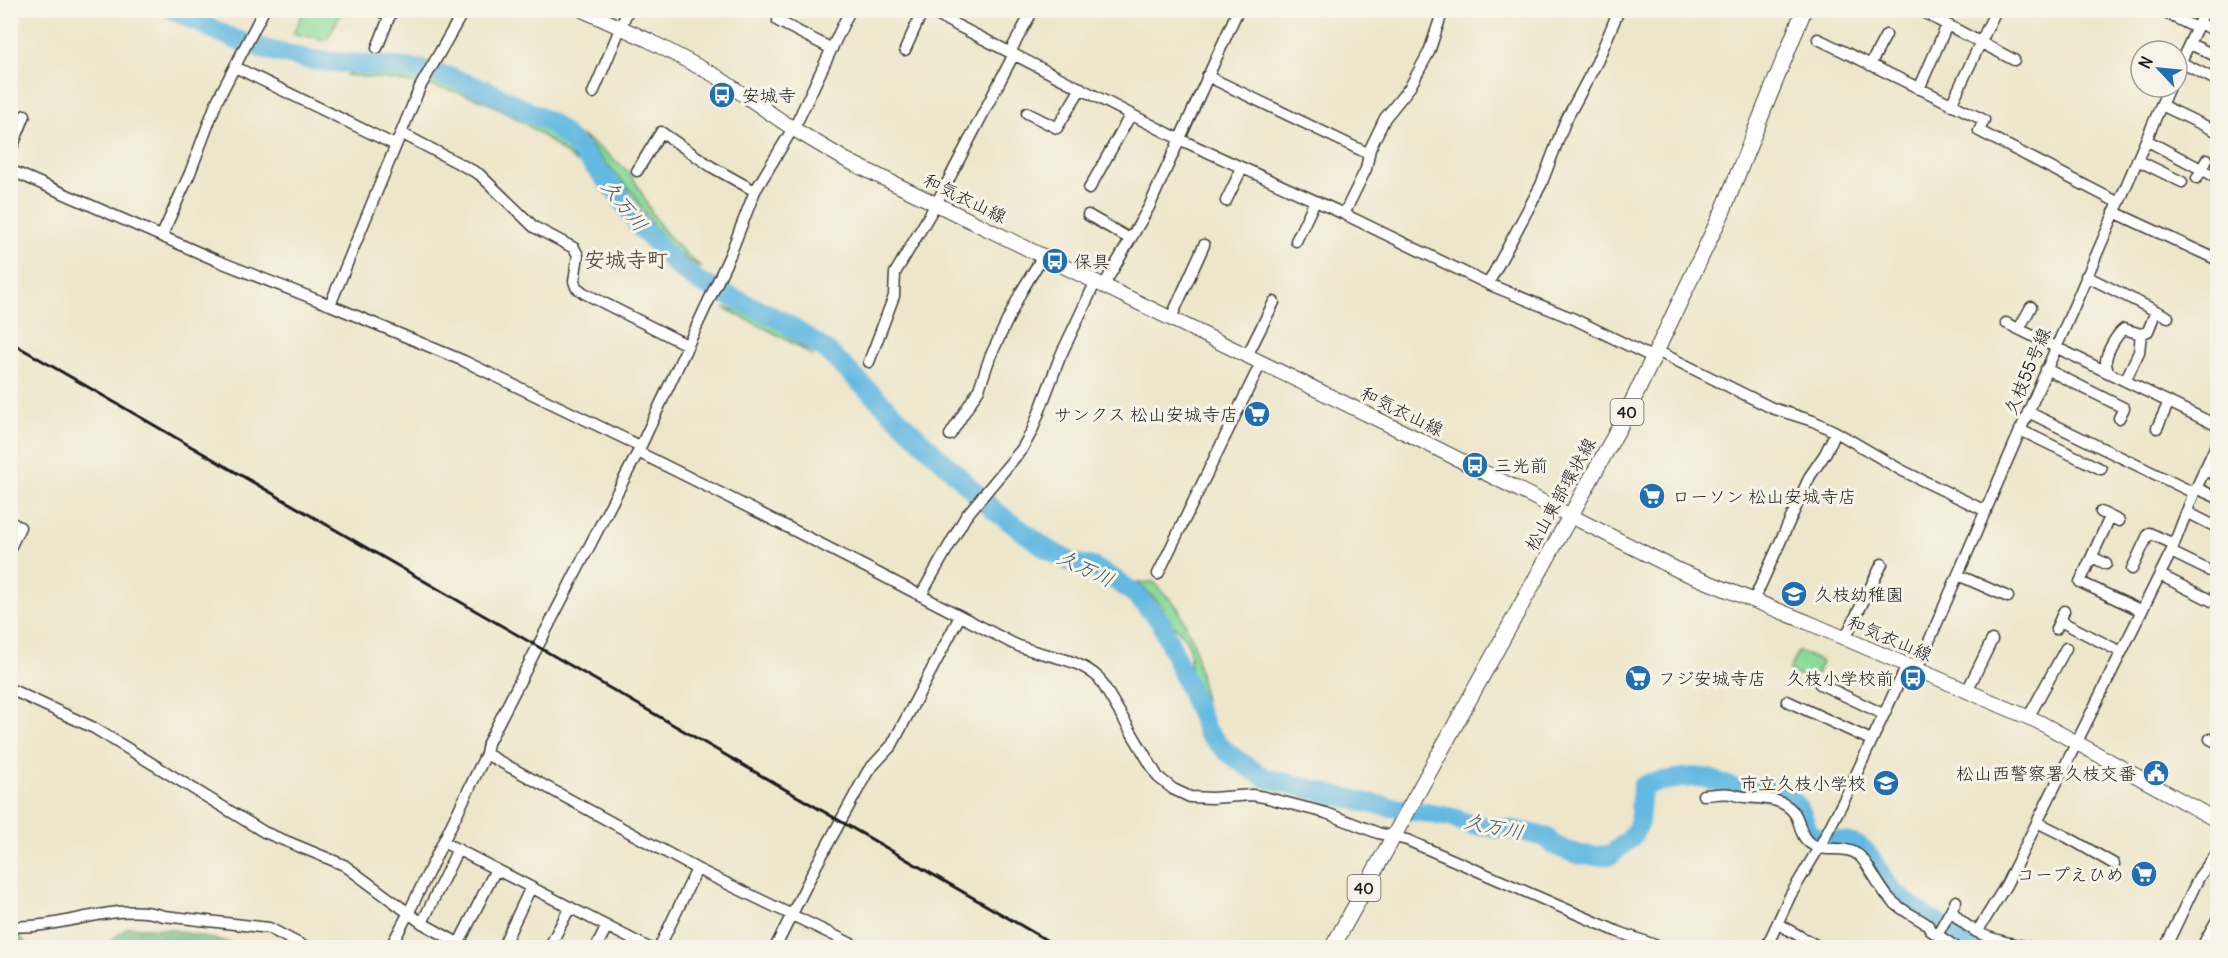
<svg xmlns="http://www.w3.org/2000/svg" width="2228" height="958" viewBox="0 0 2228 958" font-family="Delius,'Klee One',sans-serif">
<rect width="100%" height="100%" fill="#f7f3e8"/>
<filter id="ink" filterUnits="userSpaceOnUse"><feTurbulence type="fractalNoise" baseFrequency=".0167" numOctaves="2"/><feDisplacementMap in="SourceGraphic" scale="12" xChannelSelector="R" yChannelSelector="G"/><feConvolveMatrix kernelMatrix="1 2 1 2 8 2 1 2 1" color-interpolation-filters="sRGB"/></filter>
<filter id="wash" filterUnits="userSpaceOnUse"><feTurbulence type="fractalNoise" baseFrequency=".008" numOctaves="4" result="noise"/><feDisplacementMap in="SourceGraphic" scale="24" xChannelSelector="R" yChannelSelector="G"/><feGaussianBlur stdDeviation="1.35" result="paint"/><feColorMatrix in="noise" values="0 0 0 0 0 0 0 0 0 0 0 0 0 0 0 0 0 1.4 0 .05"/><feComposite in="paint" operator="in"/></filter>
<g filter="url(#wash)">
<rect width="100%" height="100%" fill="#eee6ca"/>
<!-- green -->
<path fill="#89da99" stroke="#527b5a" stroke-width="1.5" d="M304,10H342V11L327,40L293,34Z
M355,72L408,77L450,84L471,91L543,126L558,137L577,163C544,135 506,107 464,94C425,83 385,79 345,75Z
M581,135C598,147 615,158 629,173C641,187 646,205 657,221C669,239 686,254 702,268L687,260L674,250L653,226L634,195Z
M724,308C758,312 787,333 813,356L786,339Z
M1154,582L1178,608L1194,643L1205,701L1194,682L1191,670L1189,645L1180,631L1167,621L1161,605L1138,583Z
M1798,651L1822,662L1813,683L1789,671Z"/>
<!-- forest -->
<path fill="#6eba81" stroke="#456b4e" stroke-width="1.5" d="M128,927L169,929L249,947H103Z
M11,934L19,935L28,947H11Z"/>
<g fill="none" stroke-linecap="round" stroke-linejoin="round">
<!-- river -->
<path stroke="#64b9e1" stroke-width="20" d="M172,10L234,39L268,50L311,60L419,69L453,78L488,91L553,124L577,147L618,193L639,226L678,267L701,283L781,320L827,351L995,511L1047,549L1073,563L1093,567L1114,579L1135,594L1161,622L1207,732L1227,752L1246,766L1266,778L1363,802L1454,818L1472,825L1514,830L1546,837L1552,844L1565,850L1581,855L1596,856L1611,855L1631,838L1639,824L1642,787L1650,783C1667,781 1687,775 1704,778C1718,780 1730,789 1744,790C1761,792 1777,787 1792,800C1805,811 1803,825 1811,835C1816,841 1849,838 1863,849C1872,856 1882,880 1892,890C1914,913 1959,938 1990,948"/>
</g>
</g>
<g filter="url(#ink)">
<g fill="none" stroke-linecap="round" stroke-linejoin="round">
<defs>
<path id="street" d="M377,10L390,16
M927,10L1179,139L1344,214L1488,284L1574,319L1654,358
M1919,10L2014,60
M2160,10L2196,28
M778,21L832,49
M2199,23L2218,32
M1818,39L1984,120L1979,131L2119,203
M2190,44L2218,57
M377,48L392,10
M905,50L923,10
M1010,52L1033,10
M2180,62L2218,81
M1870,65L1886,35
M235,67L395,145
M2177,70L2205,10
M1207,76L1369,154
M1919,89L1947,25
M593,93L628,10
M1951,105L1996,10
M2161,105L2218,132
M1027,113L1057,128L1081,88
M401,133L479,174L534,227L574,248L578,255L574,281L576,287L584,293L687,345
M2146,140L2218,178
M10,153L25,115
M2137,160L2182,182
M10,170L218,261L330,305L420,87L464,10
M637,171L661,132L712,167L755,191
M2197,178L2207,159
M1089,189L1131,114
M1226,201L1242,168
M2114,212L2218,260
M1344,214L1366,169L1370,149L1385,118L1410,87L1429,52L1443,10
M1088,215L1130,239
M162,235L190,173L217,101L264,10
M1296,241L1315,201
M2086,276L2168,317
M1488,284L1541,185L1565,122L1597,62L1619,10
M1104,285L1149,207L1238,10
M330,305L464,361L640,446
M1171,318L1204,245
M2006,323L2218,426
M2019,329L2031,307
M1657,351L1772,408L1813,421L1836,432L1901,470L1986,511
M1247,356L1274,302
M869,362L894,296L895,273L936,204L1014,54
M2046,369L2124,408L2119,418
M2108,372C2107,369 2106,365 2106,362C2106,352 2117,334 2124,329L2141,334L2148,331L2156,311
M2125,381L2139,352L2141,334
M2028,412L2194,493
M2157,428L2169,402
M2020,430L2101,469
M950,435L979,389L990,357L1021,292L1043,256
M638,452C763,514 888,578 1012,643C1042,658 1072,654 1099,678L1158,777L1173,789L1190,797L1212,798L1252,795L1264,797L1326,813L1378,833L1407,840L1616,931L1663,948
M2204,470L2218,476
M2196,488L2218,498
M2101,512L2119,521
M2187,512L2218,528
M2110,517L2080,582L2142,611
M10,522L20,527L10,548
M2171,552L2218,575
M2092,557L2106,564
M2132,569L2149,533L2174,544
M1158,574L1261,363
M1958,575L2008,597
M2160,575L2218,604
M921,595L966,516L1022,449L1032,431L1060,357L1096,281
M1753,602L1810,476L1825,454L1836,432
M2060,621L2121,652
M2056,629L2064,611
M1845,638L1882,564
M1917,669L2169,87
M1820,684L1883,714
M10,689L94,728L264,832L344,865L422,923L467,948
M1967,691L1992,640
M1787,701L1871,740
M2028,718L2066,648
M2210,739L2218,743
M486,754L697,869L860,948
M1703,795C1712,795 1723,792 1731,794C1736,795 1740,797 1745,797C1763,799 1783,797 1795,814C1802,825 1799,838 1813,845C1826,853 1844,845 1857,854C1868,861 1878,887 1890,899C1900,910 1915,916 1928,925L1930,930L1957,948
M2037,822L2067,837L2114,864
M443,842L649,948
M1951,910C1972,938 2003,942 2035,948
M2218,918L2205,941L2218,947
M422,923L458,849
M1778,924L1821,948
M10,926C57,931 118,900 164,916L269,928L307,948
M1977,932L2006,885L2171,552L2194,493L2218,441
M1937,935L1956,901
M459,943L496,869
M390,948L408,914L486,754L488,743L638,452L730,255L755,191L798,120L850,10
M502,948L531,887
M549,948L570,907
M596,948L607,926
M659,948L697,869
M775,948L817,864L868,771L892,745L960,616
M1766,948L1790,896L1821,844L1846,796L1907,665
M2165,948L2199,877L2218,852"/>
<path id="secondary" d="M582,10L648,40L716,76L792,128L846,160L936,204L1420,440L1680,571L1807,622L2039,722L2218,821"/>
<path id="primary" d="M1332,948L1625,417L1722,213L1804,10"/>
</defs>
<!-- street casing -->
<use href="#street" stroke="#3c3a36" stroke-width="13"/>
<!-- secondary casing -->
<use href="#secondary" stroke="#3c3a36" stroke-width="16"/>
<!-- primary casing -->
<use href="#primary" stroke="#3c3a36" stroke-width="17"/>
<!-- street -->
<use href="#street" stroke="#fff" stroke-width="10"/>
<!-- secondary -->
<use href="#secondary" stroke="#fff" stroke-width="14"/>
<!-- primary -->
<use href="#primary" stroke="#fff" stroke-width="15"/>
<!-- rail -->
<path stroke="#1c1c1c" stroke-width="3" d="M10,342L1060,948"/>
</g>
</g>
<!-- icons -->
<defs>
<symbol id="bus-disc" viewBox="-11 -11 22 22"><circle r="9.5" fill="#1f6fb2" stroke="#f7f3e8"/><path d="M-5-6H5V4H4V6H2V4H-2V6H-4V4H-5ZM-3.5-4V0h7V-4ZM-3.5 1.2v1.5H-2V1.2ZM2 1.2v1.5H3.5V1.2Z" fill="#fff"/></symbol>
<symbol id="supermarket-disc" viewBox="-11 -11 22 22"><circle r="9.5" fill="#1f6fb2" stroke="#f7f3e8"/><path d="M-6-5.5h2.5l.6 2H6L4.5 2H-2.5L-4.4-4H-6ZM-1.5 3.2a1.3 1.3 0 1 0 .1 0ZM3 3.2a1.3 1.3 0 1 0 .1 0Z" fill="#fff"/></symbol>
<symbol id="school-disc" viewBox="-11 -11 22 22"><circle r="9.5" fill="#1f6fb2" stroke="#f7f3e8"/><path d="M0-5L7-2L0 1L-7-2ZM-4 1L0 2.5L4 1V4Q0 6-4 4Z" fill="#fff"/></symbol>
<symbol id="civic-disc" viewBox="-11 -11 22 22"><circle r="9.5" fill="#1f6fb2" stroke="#f7f3e8"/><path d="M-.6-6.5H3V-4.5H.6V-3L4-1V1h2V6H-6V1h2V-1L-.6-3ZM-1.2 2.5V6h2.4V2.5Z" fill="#fff"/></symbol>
</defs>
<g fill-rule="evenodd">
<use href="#bus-disc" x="707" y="80" width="30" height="30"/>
<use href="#bus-disc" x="1040" y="246" width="30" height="30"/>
<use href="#supermarket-disc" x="1242" y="399" width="30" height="30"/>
<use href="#bus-disc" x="1460" y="450" width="30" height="30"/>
<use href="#supermarket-disc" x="1637" y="481" width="30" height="30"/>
<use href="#school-disc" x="1779" y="579" width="30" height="30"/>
<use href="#supermarket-disc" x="1623" y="663" width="30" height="30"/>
<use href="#bus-disc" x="1898" y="663" width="30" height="30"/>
<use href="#civic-disc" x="2141" y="758" width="30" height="30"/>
<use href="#school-disc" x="1871" y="768" width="30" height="30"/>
<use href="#supermarket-disc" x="2129" y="859" width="30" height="30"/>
</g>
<g text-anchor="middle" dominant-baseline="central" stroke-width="6" stroke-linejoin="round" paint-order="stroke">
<!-- shield labels -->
<g fill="#f7f3e8" stroke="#5e5c59" stroke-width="1.5">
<rect x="1610.5" y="399" width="33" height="26" rx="4.5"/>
<rect x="1347.5" y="875" width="33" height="26" rx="4.5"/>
</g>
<g font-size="16" font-weight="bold" fill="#1c1c1c">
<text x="1627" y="412">40</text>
<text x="1364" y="888">40</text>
</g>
<!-- poi labels -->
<g font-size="18" fill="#1c1c1c" stroke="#f7f3e8" text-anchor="start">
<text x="742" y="95">安城寺</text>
<text x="1074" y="261">保具</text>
<text x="1238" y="414" text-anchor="end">サンクス 松山安城寺店</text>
<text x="1494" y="465">三光前</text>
<text x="1672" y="496">ローソン 松山安城寺店</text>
<text x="1814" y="594">久枝幼稚園</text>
<text x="1658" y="678">フジ安城寺店</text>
<text x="1894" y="678" text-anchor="end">久枝小学校前</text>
<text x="2136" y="773" text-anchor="end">松山西警察署久枝交番</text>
<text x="1866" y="783" text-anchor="end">市立久枝小学校</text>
<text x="2124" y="874" text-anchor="end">コープえひめ</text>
</g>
<!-- street labels -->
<g font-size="18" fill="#1c1c1c" stroke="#f7f3e8">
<text transform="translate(965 198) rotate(26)">和気衣山線</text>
<text transform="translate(2027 371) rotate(-67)">久枝55号線</text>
<text transform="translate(1402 411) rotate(26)">和気衣山線</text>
<text transform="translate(1560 494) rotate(-61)">松山東部環状線</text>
<text transform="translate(1890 638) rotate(23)">和気衣山線</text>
</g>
<!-- water labels -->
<g font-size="20" font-style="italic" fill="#395b6b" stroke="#f7f3e8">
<text transform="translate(625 205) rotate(52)">久万川</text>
<text transform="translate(1086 568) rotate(26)">久万川</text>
<text transform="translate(1494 826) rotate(12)">久万川</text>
</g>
<!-- quarter labels -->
<g font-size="21" font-weight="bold" fill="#664f44" stroke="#f7f3e8">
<text x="626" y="259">安城寺町</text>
</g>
</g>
<!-- margin -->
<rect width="2228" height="958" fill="none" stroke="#f7f3e8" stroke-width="36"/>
<!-- north arrow -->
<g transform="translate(2159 69) rotate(296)"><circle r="28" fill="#f7f3e8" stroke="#9f9d96" stroke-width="1.5"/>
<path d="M0-4.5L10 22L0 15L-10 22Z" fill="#1f6fb2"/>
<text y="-9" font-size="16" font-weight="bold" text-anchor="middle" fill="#1c1c1c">N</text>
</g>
</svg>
